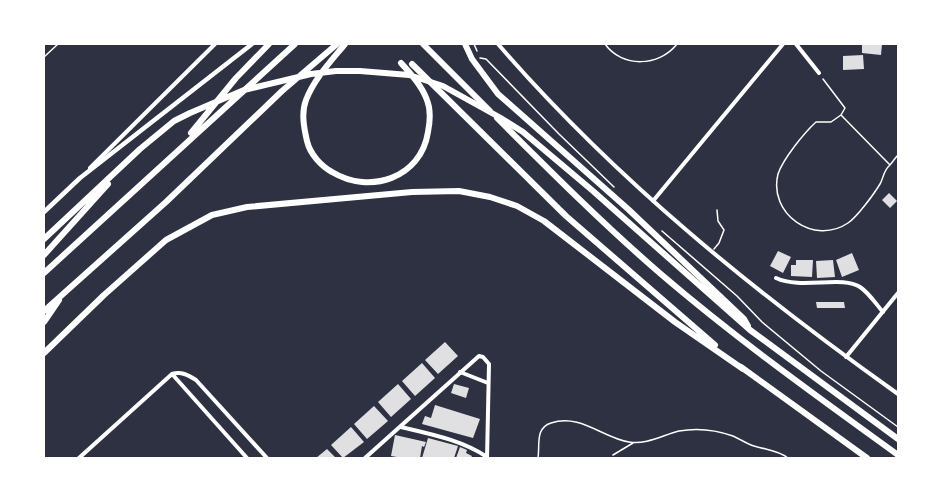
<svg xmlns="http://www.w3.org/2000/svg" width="942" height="502" viewBox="0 0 942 502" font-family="Spectral,serif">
<rect width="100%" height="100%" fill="#2d3142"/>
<!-- building -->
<path fill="#e0e0e3" d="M862,44H882L881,55L862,53Z
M863,55L864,69L843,70V56Z
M889,193L897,201L890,208L882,200Z
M778,251L791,257L783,273L770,266Z
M852,253L859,270L842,277L836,260Z
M796,260H813L812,277L791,276V265H796Z
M833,260L835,277L817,278L816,261Z
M816,302H844L845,308H817Z
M445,342L458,356L438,374L425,360Z
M422,363L435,378L415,396L402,381Z
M398,384L411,399L391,417L378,402Z
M454,384L469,388L466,398L451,393Z
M435,405L480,419L473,438L422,424L425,416L431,418Z
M374,406L388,421L367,439L354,424Z
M351,427L364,442L343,458L331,445Z
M395,435L426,442L424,447L422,446L420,458H403L391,456Z
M428,438L458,446L454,458H422Z
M460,447L467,450L466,453L472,456L471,458H456Z
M327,449L336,458H316Z"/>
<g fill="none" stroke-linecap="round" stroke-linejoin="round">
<!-- path -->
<path stroke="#fff" stroke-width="1.5" d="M474,44L477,51
M605,44C622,68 659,67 677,44
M44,57L58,44
M480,58L486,59L559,134L614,187
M823,79L845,108L841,115L890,165L897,156L898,157
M841,115L831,122H816C804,133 783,159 778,174C768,214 814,246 848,223C857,217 874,194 880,184C884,177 883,171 890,165
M662,231L737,296L762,322L821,371L898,427
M613,455L633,443
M538,458C540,445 535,428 551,423C580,413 603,438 629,442C646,445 663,435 679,431C696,428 716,430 733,436C740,439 747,444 754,446C767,450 777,450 788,458"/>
<!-- service -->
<path stroke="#fff" stroke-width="1.5" d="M714,249L719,243L724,230L718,221L717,210"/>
<!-- minor -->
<path stroke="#fff" stroke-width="4" d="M498,44C615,179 753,291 898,394
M796,44L819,73
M90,168L215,44
M653,201L783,44
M776,278C801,290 842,275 860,287C869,293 876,304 883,312
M846,357L898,293
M460,372L488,383
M172,374L247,458
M401,427C430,434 462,440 487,457
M79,458L172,374C181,371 188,375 196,380L267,458
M365,458L479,356L483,357L489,364L487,458"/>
<!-- tertiary -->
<path stroke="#fff" stroke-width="4.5" d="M44,212L80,178L252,44"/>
<!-- primary -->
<path stroke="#fff" stroke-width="6" d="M423,44L490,111
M412,64L566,216L715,345
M497,118C551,172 605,226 662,275C738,340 818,397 898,455
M44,353L104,295L166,240L212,215L247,207L412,192L459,191L490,197L517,206L544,221L675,322L743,369
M741,367L867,458"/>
<!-- trunk -->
<path stroke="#fff" stroke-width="6" d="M345,44C331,61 314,79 306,100C301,113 304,128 307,141C310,154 321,166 332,172C370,195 421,178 428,132C430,122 431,110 427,100C422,86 411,74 401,63
M465,44L472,59L498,94L628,209L744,319L748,326
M191,133L236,78L269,44
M44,239L140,149L174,121L190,113L244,90L311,74L336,71H360L409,75L443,86L499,117L523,132L593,191L750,330L898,439
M44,255L108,184
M44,273L295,44
M44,311L166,202L282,91L337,44
M44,322L59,300"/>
</g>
<!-- border -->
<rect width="942" height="502" fill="none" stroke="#ffffff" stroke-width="90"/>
</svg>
